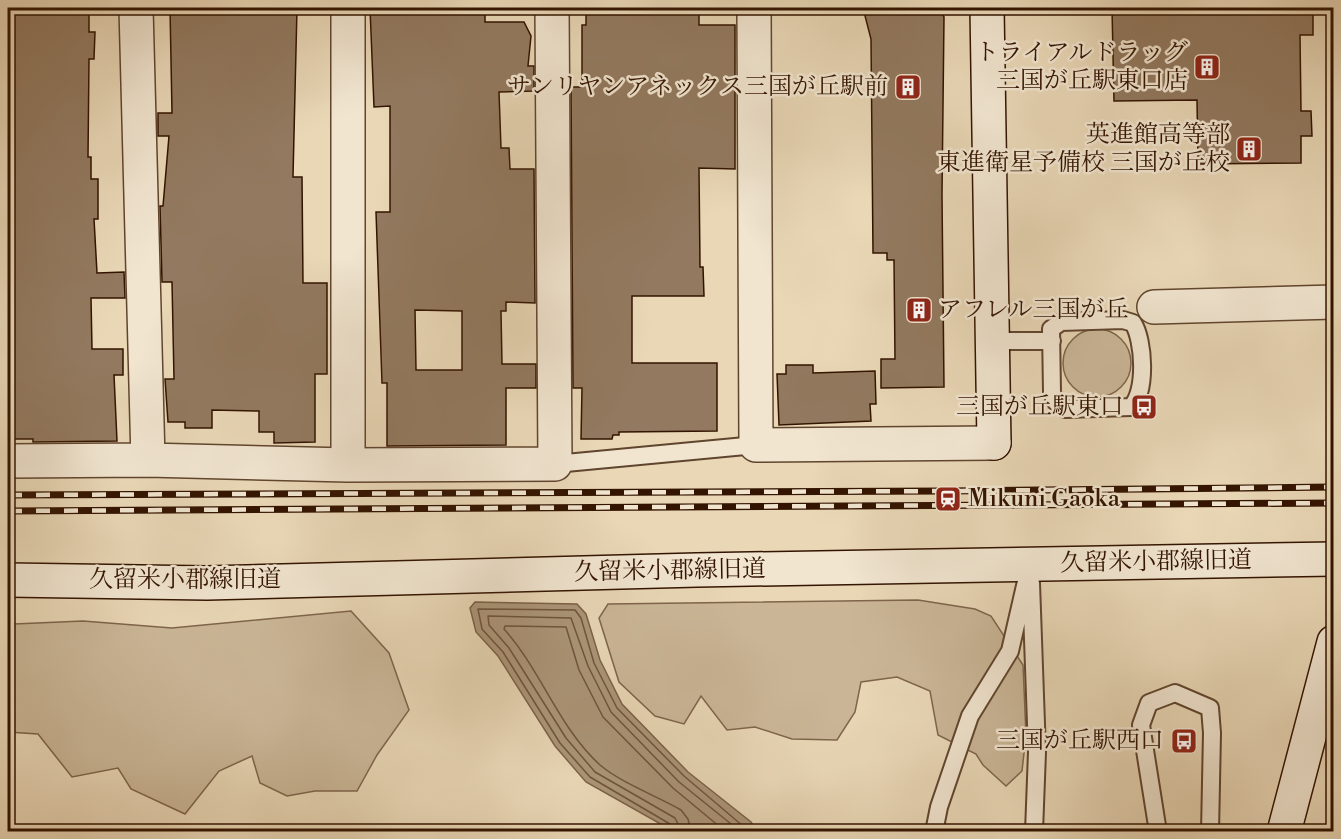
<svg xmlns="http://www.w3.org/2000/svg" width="1341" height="839" viewBox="0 0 1341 839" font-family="'Libre Bodoni','Noto Serif JP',serif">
<rect width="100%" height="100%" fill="#e9d7b6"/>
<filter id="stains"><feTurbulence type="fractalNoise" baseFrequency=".00333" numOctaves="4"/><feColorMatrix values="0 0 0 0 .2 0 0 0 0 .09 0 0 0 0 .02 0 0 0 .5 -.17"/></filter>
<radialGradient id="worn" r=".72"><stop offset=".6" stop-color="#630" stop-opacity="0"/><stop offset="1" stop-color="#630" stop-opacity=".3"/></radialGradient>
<!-- green -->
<path fill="#cab697" stroke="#7e654c" stroke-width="1.5" d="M1063 363a34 34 0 1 1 68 0a34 34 0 1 1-68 0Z
M918,600L975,609L991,616L1023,665L1026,735L1022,771L1006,786L983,765L976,754L938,735L930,691L897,677L861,682L855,712L837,740L792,739L755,727L727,730L701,696L684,724L655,716L619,682L599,618L608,604Z
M351,611L389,653L409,710L377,755L357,791H315L287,796L260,783L252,756L219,771L185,814L131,789L118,768L72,777L38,734L8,732V626L14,624L83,621L172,628Z"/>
<!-- water -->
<path fill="#ab9578" stroke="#7b6148" stroke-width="1.5" d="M475,602L577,604L586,614L600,660L622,704L688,772L751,822L757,831H673L586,782L555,746L498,656L476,632L470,608Z"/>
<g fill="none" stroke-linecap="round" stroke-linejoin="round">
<!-- shore -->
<path stroke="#6f543c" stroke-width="1.5" d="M674,832L670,824L590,777L560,743L503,652L482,629L478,609L575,610L581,618L594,663L617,708L684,776L750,832
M682,832L675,818L595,772L566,738L509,648L489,625L488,616L571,618L588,666L611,712L679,782L741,832
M691,832L688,819L681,810C655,795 623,784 600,765C559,728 541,670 504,629L505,626L566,627L579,670L603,717L673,788L726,832"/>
</g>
<!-- building -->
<path fill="#92795f" stroke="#331400" stroke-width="1.5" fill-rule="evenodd" d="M45,8H89V32H95L94,59H89L88,157H91V179H98V219H94L97,273L124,272L125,298H91L92,349H123V375H114L117,441L33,442V439H8V12L45,13Z
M170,8H297L293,177H302L303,283H327V374H315V442L274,443V432H259V411L212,410V428H185V422H168L165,379H174L172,282H162L160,206H163L169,136H158V113H172Z
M370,8H485V22H524L531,36L528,66H534V91L499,92L501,148H509L510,169H534L535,303L506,302V311H501L502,364H536V388H506V445L387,446V383H382L376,212H390V106L374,107ZM415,310L462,311V370H416Z
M592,8H699V25H735V169L699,168L700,267H703L704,296H632V363H717V431L619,432V435H613L612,439H581L582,388H573L571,87H582V25H586V14H592Z
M863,8H940L944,17L942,195L944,387L881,388V359H895L894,260H887V253H873L871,39Z
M1112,8L1313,9V35H1300L1301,111H1311L1312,136H1301V163L1198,164L1197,100L1114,101Z
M786,365H813V373L875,371L876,404H870L871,421L779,425L777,374H786Z"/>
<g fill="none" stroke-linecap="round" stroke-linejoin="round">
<defs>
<path id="lane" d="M1123,320L1133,323C1144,340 1147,392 1131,407L1065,409L1056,402L1052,393L1051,329L1061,322Z
M991,341H1052
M555,464L756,445
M1031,583L1037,752L1034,832
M934,832L939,807L970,716L1010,651L1030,564
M1158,832L1141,725L1149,703L1175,693L1210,708L1212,733L1210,832"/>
<path id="street" d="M136,8L148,460
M754,8L756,445L994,443
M1154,307L1334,302
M8,461L148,460L348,465V8
M348,465L555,464L552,8"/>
<path id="secondary" d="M987,8L994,443
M8,580L207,583L697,570L1334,559
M1284,832L1334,642"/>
</defs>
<!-- lane casing -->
<use href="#lane" stroke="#60452e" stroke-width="20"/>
<!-- street casing -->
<use href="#street" stroke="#60452e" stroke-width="36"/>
<!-- secondary casing -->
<use href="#secondary" stroke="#331400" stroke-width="36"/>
<!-- lane -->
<use href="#lane" stroke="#f1e5d0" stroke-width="16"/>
<!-- street -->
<use href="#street" stroke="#f1e5d0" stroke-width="33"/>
<!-- secondary -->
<use href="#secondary" stroke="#f1e5d0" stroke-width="33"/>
<defs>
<path id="rail" d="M8,495L948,491L1334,487
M8,511L1334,503"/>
</defs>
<!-- rail casing -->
<use href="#rail" stroke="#331400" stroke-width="7"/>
<!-- rail -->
<use href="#rail" stroke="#f1e5d0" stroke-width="4.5" stroke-dasharray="14" stroke-linecap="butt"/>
</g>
<!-- icons -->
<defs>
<symbol id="building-square" viewBox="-11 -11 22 22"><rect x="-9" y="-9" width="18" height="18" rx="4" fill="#8f2418" stroke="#f1e5d0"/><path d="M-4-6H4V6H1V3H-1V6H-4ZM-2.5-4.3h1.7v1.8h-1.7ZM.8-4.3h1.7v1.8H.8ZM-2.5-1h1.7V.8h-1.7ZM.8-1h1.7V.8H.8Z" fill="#fff"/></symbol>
<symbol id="bus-square" viewBox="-11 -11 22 22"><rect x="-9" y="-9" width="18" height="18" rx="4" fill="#8f2418" stroke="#f1e5d0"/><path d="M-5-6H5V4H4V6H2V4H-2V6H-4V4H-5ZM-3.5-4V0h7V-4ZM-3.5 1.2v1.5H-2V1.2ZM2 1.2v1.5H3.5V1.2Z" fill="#fff"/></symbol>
<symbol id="station-square" viewBox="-11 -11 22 22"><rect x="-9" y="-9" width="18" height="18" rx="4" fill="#8f2418" stroke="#f1e5d0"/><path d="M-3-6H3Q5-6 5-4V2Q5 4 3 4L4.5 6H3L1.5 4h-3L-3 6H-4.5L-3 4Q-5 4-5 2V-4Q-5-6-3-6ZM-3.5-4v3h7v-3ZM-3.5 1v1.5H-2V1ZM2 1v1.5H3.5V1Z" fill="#fff"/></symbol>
</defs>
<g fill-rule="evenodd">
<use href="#building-square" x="1192" y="52" width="30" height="30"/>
<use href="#building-square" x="893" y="72" width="30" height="30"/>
<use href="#building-square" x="1234" y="134" width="30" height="30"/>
<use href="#building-square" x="904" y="295" width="30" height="30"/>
<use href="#bus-square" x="1129" y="392" width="30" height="30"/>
<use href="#station-square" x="933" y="484" width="30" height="30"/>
<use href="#bus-square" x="1169" y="726" width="30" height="30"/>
</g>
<g text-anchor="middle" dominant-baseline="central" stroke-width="5" stroke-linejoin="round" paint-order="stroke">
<!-- poi labels -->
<g font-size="24" fill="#331400" stroke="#f1e5d0" text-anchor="end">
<text x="1188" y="53">トライアルドラッグ<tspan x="1188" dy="28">三国が丘駅東口店</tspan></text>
<text x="888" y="87">サンリヤンアネックス三国が丘駅前</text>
<text x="1230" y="135">英進館高等部<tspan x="1230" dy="28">東進衛星予備校 三国が丘校</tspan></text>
<text x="938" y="310" text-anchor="start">アフレル三国が丘</text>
<text x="1124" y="407">三国が丘駅東口</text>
<text x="968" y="499" text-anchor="start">Mikuni Gaoka</text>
<text x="1164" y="741">三国が丘駅西口</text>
</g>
<!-- street labels -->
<g font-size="24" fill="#331400" stroke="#f1e5d0">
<text transform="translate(1156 562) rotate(-1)">久留米小郡線旧道</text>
<text transform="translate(670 571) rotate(-1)">久留米小郡線旧道</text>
<text x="185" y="580">久留米小郡線旧道</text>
</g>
</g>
<!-- margin -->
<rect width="1341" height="839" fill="none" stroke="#e9d7b6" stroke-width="30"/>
<rect x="9" y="9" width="1323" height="821" fill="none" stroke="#331400" stroke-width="3"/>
<rect x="15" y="15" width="1311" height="809" fill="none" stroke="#331400" stroke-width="1.5"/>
<rect width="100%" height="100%" filter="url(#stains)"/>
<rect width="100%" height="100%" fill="url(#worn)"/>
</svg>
